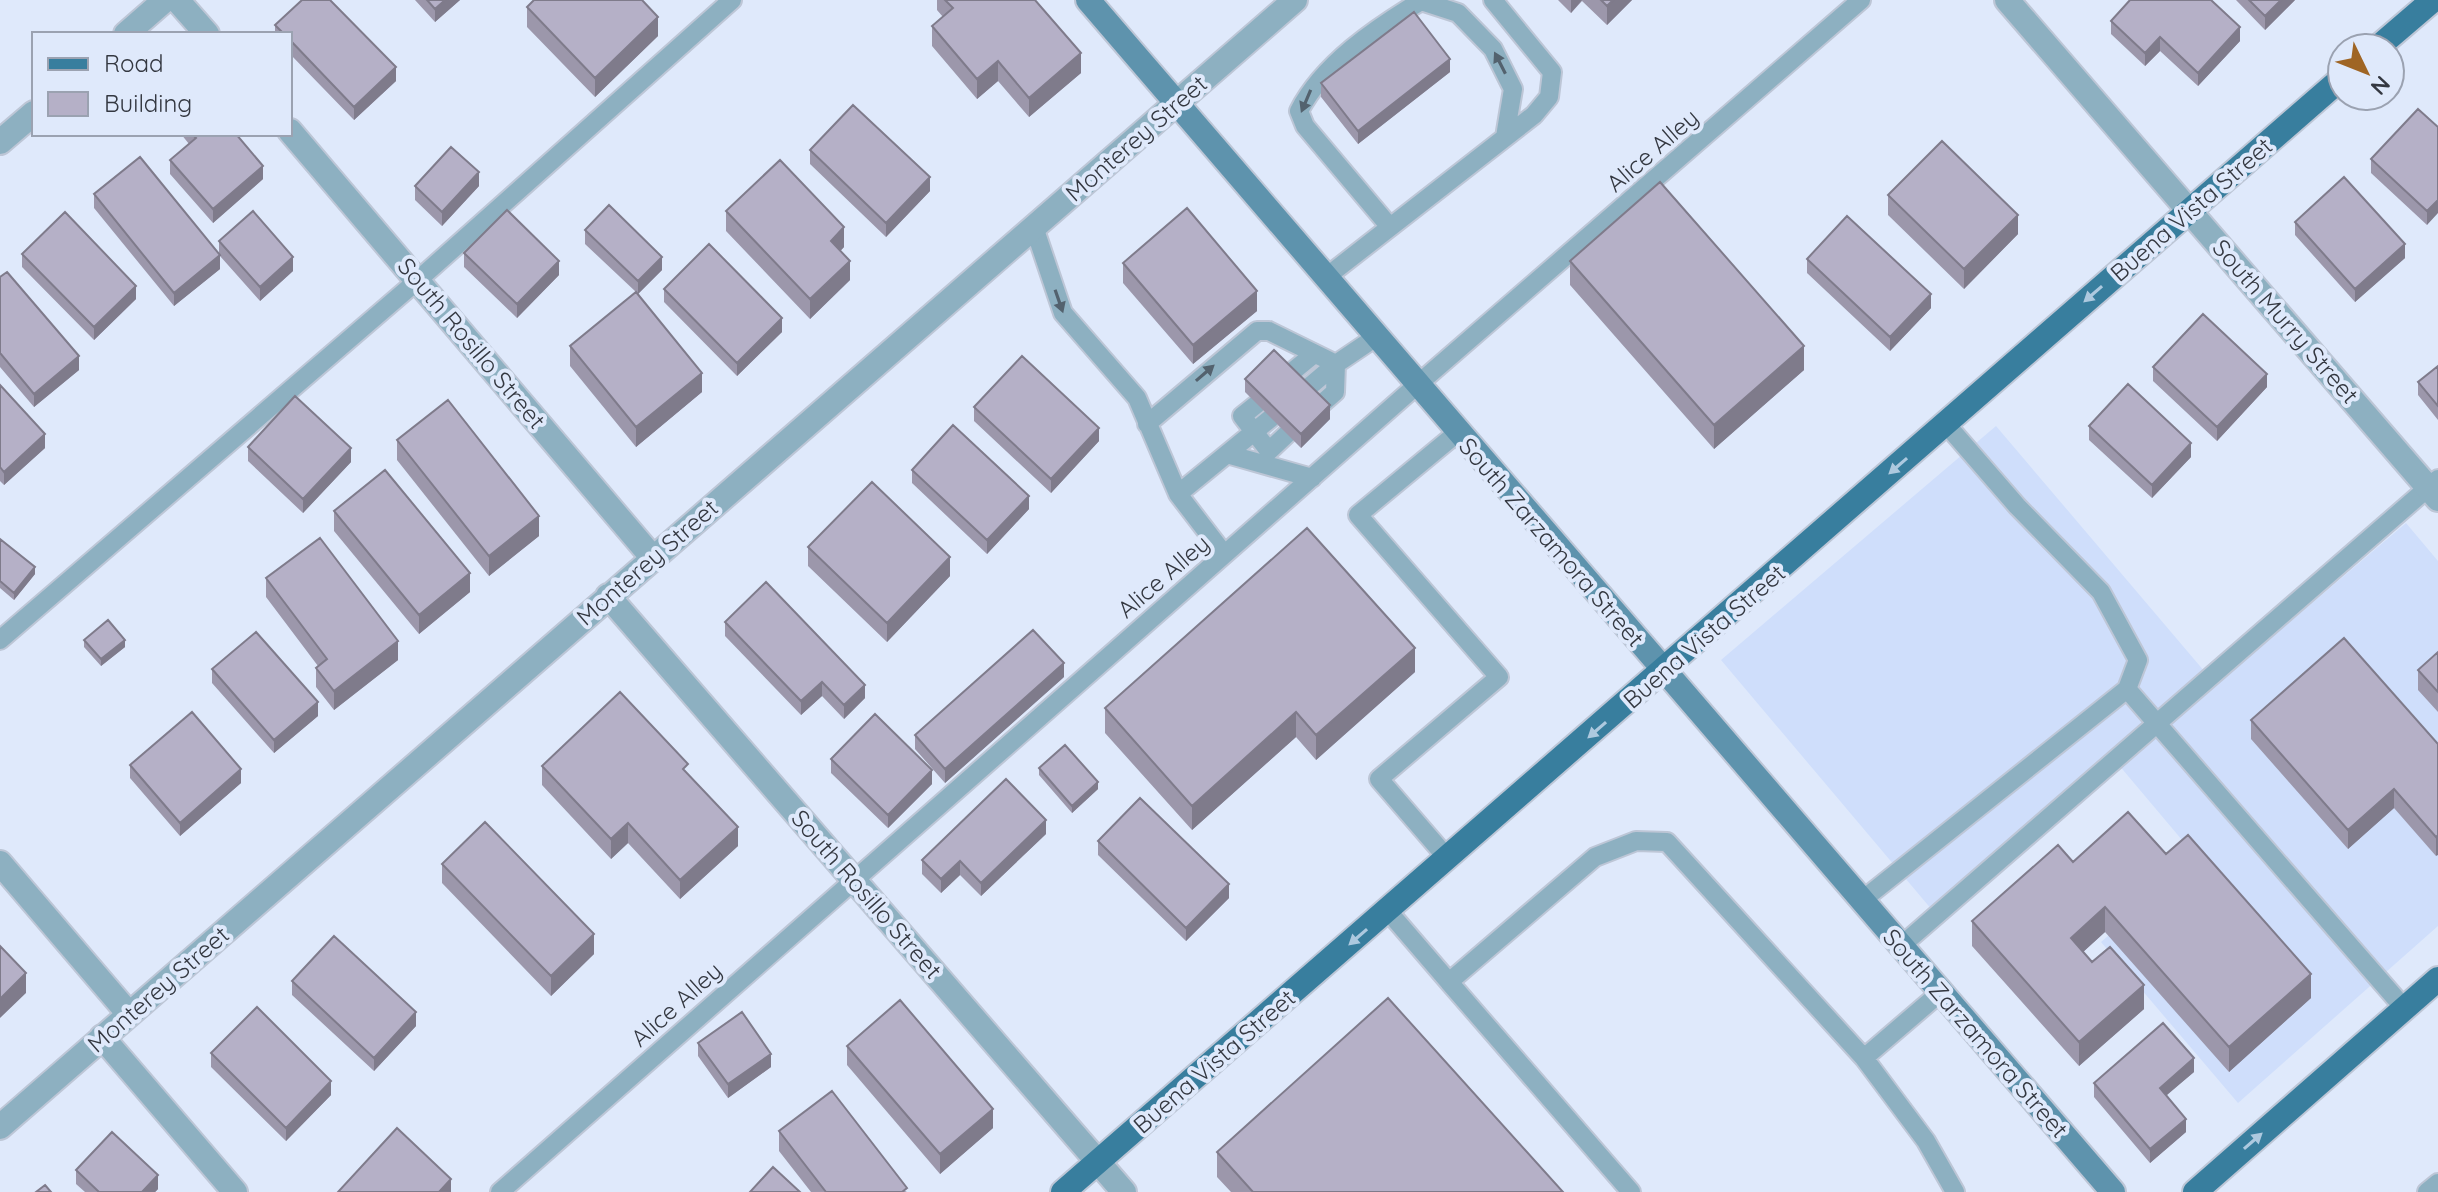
<svg xmlns="http://www.w3.org/2000/svg" width="2438" height="1192" viewBox="0 0 2438 1192" font-family="Quicksand,sans-serif">
<rect width="100%" height="100%" fill="#dfe9fb"/>
<!-- built -->
<path fill="#cfdefb" d="M1996,426L2216,685L2406,523L2438,561V926L2238,1103L2101,942L2198,859L2118,764L1938,917L1721,660Z"/>
<g fill="none" stroke-linecap="round" stroke-linejoin="round">
<defs>
<path id="lane" d="M1034,227L1063,313L1137,398L1178,494L1224,554
M1390,227L1305,126L1299,111C1323,64 1376,28 1421,1L1458,13L1493,49L1513,89L1505,137
M1325,278L1534,115L1549,97L1552,72L1493,0
M1287,376L1314,354
M1303,392L1336,364
M1257,404L1242,416L1269,451L1287,434
M1318,407L1335,392L1336,364
M1147,424L1257,331H1269L1336,364L1376,337
M1227,454L1312,478
M1178,494L1271,418
M0,640L418,280L732,0
M2127,689L2404,1008
M1448,859L1379,779L1499,677L1358,515L1457,433
M1860,902L2127,689L2138,660L2101,592L2017,506L1946,424
M1388,911L1449,982L1595,857L1636,841L1667,842L1864,1058L1941,992
M1901,946L2438,479
M1449,982L1631,1192
M1864,1058L1926,1141L1955,1192
M500,1192L1417,385L1861,0
M2427,1192L2438,1183"/>
<path id="street" d="M177,0L207,34
M2007,0L2438,499
M126,34L165,0
M290,131L652,557
M0,142L34,113
M608,596L1124,1192
M0,863L129,1014
M102,1037L235,1192
M0,1127L1295,0"/>
<path id="secondary" d="M1088,0L2113,1192"/>
<path id="primary" d="M2377,48L2433,0
M1063,1192L2342,78
M2195,1192L2438,979"/>
</defs>
<!-- lane casing -->
<use href="#lane" stroke="#bdc6d6" stroke-width="22"/>
<!-- street casing -->
<use href="#street" stroke="#bdc6d6" stroke-width="28"/>
<!-- secondary casing -->
<use href="#secondary" stroke="#bdc6d6" stroke-width="28"/>
<!-- primary casing -->
<use href="#primary" stroke="#bdc6d6" stroke-width="28"/>
<!-- lane -->
<use href="#lane" stroke="#8db0c1" stroke-width="18"/>
<!-- street -->
<use href="#street" stroke="#8db0c1" stroke-width="24"/>
<!-- secondary -->
<use href="#secondary" stroke="#5e93ad" stroke-width="24"/>
<!-- primary -->
<use href="#primary" stroke="#387e9e" stroke-width="24"/>
</g>
<!-- wall -->
<path fill="#9c97ab" d="M415,0H460L435,22Z
M937,0H1035L1081,73L1029,117L998,81L977,99L932,46V26L943,17L937,10Z
M1558,0H1632L1607,25L1582,1L1571,13Z
M2236,0H2295L2265,30Z
M527,7L658,36L595,97L527,27Z
M2111,21L2240,41L2198,86L2160,51L2145,66L2111,34Z
M275,25L396,81L354,120L290,54V34H275Z
M1450,72L1358,144L1321,97V83Z
M2438,127L2427,225L2371,173V159Z
M181,134H236L263,179L213,223L170,174V160L189,144Z
M810,150L930,191L886,237L810,164Z
M415,186H479L442,226L415,200Z
M94,194L219,254V241L293,271L260,301L220,256V269L174,306L94,208Z
M1888,195L2018,234L1964,289L1888,215Z
M726,211L844,247L840,251L850,280L810,319L726,231Z
M2295,222L2405,258L2355,302L2295,235Z
M585,230L662,270L638,294L702,392L636,447L570,366V346L636,292L585,244Z
M464,253L559,275L517,318L464,267Z
M22,254L136,299L94,340L22,267Z
M1807,259L1931,308L1890,351L1807,273Z
M1570,261L1804,370L1714,449L1570,285Z
M1123,263L1257,311L1193,364L1123,283Z
M0,277L79,370L34,407L0,367Z
M664,289L782,332L737,376L664,302Z
M2438,366V420L2418,395V382Z
M2153,367L2267,387L2217,441L2153,381Z
M1245,379L1330,419L1301,448L1245,392Z
M0,385L45,448L4,485L0,481Z
M974,407L1099,441L1051,493L974,421Z
M2089,426L2191,457L2152,498L2089,440Z
M397,440L539,536L489,576L397,460Z
M248,447L351,462L303,513L248,461Z
M912,470L1029,509L987,554L912,483Z
M334,511L470,592L419,634L334,531Z
M0,539L35,574L14,600L0,588Z
M808,547L950,576L887,642L808,566Z
M266,578L398,660L334,710L316,687V668L318,666L266,597Z
M725,622L865,698L844,719L822,696L801,715L725,636Z
M84,640L125,647L101,666L84,647Z
M2438,652V712L2418,690V670Z
M212,669L318,716L274,753L212,683Z
M1415,672L1316,760L1296,737L1192,830L1105,733V708Z
M1064,677L945,783L915,749V735Z
M2251,720L2438,744L2436,856L2394,808L2348,849L2251,739Z
M831,759L932,784L888,828L831,773Z
M130,765L241,783L180,836L130,778Z
M542,766L738,846L680,899L628,843L611,859L542,785Z
M1039,768L1098,789L1072,813L1039,775Z
M1046,834L981,896L960,875L941,893L922,874V860Z
M1098,841L1229,898L1186,941L1098,855Z
M2166,854L2311,998L2229,1072L2105,932L2083,952L2092,962L2144,1009L2079,1066L1972,946V921L2073,862Z
M442,864L594,954L551,996L442,883Z
M292,981L416,1026L374,1071L292,995Z
M698,1043L771,1067L728,1098L698,1056Z
M847,1046L993,1128L940,1174L847,1065Z
M211,1053L331,1095L286,1141L211,1067Z
M2194,1072L2166,1095L2186,1132L2150,1163L2094,1097V1083Z
M779,1131L907,1192H811L779,1151Z
M1217,1152L1563,1192H1231L1217,1177Z
M76,1170L158,1189L155,1192H85L76,1184Z"/>
<!-- shaded-wall -->
<path fill="#7f7b8b" d="M445,0H460L435,22V9Z
M1571,0H1582L1571,13Z
M1613,0H1632L1607,25V6Z
M2281,0H2295L2265,30V16Z
M658,17V36L595,97V78Z
M2240,27V41L2198,86V73Z
M2160,37V51L2145,66V53Z
M1081,53V73L1029,117V98Z
M1450,59V72L1358,144V131Z
M998,61V81L977,99V79Z
M396,67V81L354,120V107Z
M263,166V179L213,223V209Z
M479,172V186L442,226V212Z
M930,177V191L886,237V223Z
M2438,200V213L2427,225V211Z
M2018,215V234L1964,289V269Z
M844,227V247L831,261V241Z
M2405,244V258L2355,302V289Z
M220,255V269L174,306V293Z
M293,257V271L260,301V287Z
M662,257V270L638,294V281Z
M559,261V275L517,318V304Z
M850,261V280L810,319V299Z
M136,286V299L94,340V327Z
M1257,291V311L1193,364V345Z
M1931,294V308L1890,351V337Z
M782,318V332L737,376V363Z
M1804,346V370L1714,449V425Z
M79,356V370L34,407V394Z
M702,373V392L636,447V427Z
M2267,374V387L2217,441V427Z
M1330,405V419L1301,448V434Z
M1099,428V441L1051,493V479Z
M45,434V448L4,485V472Z
M2191,443V457L2152,498V485Z
M351,448V462L303,513V499Z
M1029,496V509L987,554V540Z
M539,516V536L489,576V556Z
M950,557V576L887,642V623Z
M35,567V574L14,600V593Z
M470,573V592L419,634V615Z
M125,640V647L101,666V659Z
M398,641V660L334,710V691Z
M1415,648V672L1316,760V735Z
M1064,663V677L945,783V769Z
M822,682V696L801,715V701Z
M865,685V698L844,719V705Z
M318,702V716L274,753V740Z
M1296,712V737L1192,830V806Z
M241,769V783L180,836V823Z
M932,770V784L888,828V815Z
M1098,782V789L1072,813V806Z
M2394,789V808L2348,849V830Z
M1046,820V834L981,896V883Z
M628,823V843L611,859V839Z
M738,827V846L680,899V880Z
M2438,835V855L2436,856V837Z
M960,861V875L941,893V879Z
M1229,884V898L1186,941V928Z
M2105,907V932L2071,963V938Z
M594,934V954L551,996V976Z
M26,973V993L0,1018V999Z
M2311,974V998L2229,1072V1047Z
M2144,985V1009L2079,1066V1042Z
M416,1012V1026L374,1071V1058Z
M771,1054V1067L728,1098V1084Z
M2194,1058V1072L2160,1101V1088Z
M331,1081V1095L286,1141V1128Z
M993,1109V1128L940,1174V1154Z
M2186,1119V1132L2150,1163V1149Z
M158,1175V1189L155,1192H142Z
M451,1179V1192H439Z"/>
<!-- building -->
<path fill="#b5b0c7" stroke="#7f7b8b" stroke-width="2" d="M302,0H330L396,67L354,107L290,40V34H284L275,25Z
M427,0H445L435,9Z
M534,0H642L658,17L595,78L527,7Z
M945,0H1035L1081,53L1029,98L998,61L977,79L932,26L953,8Z
M1601,0H1613L1607,6Z
M2130,0H2211L2240,27L2198,73L2160,37L2145,53L2111,21Z
M2249,0H2281L2265,16Z
M1414,12L1450,59L1358,131L1321,83Z
M853,105L930,177L886,223L810,150Z
M2418,109L2438,127V200L2427,211L2371,159Z
M192,134H236L263,166L213,209L170,160L196,138Z
M1942,141L2018,215L1964,269L1888,195Z
M451,147L479,172L442,212L415,186Z
M140,157L220,255L174,293L94,194Z
M780,160L844,227L831,241L850,261L810,299L726,211Z
M2344,177L2405,244L2355,289L2295,222Z
M1660,182L1804,346L1714,425L1570,261Z
M609,205L662,257L638,281L585,230Z
M1187,208L1257,291L1193,345L1123,263Z
M507,210L559,261L517,304L464,253Z
M253,211L293,257L260,287L219,241Z
M65,212L136,286L94,327L22,254Z
M1847,216L1931,294L1890,337L1807,259Z
M709,244L782,318L737,363L664,289Z
M7,272L79,356L34,394L0,353V277Z
M636,292L702,373L636,427L570,346Z
M2203,314L2267,374L2217,427L2153,367Z
M1274,350L1330,405L1301,434L1245,379Z
M1022,356L1099,428L1051,479L974,407Z
M2438,366V406L2418,382Z
M2128,384L2191,443L2152,485L2089,426Z
M0,385L45,434L4,472L0,467Z
M295,396L351,448L303,499L248,447Z
M448,400L539,516L489,556L397,440Z
M953,425L1029,496L987,540L912,470Z
M385,470L470,573L419,615L334,511Z
M872,482L950,557L887,623L808,547Z
M1307,528L1415,648L1316,735L1296,712L1192,806L1105,708Z
M320,538L398,641L334,691L316,668L327,659L266,578Z
M0,539L35,567L14,593L0,581Z
M766,582L865,685L844,705L822,682L801,701L725,622Z
M108,620L125,640L101,659L84,640Z
M1033,630L1064,663L945,769L915,735Z
M256,632L318,702L274,740L212,669Z
M2344,638L2438,744V835L2436,837L2394,789L2348,830L2251,720Z
M2438,652V692L2418,670Z
M620,692L688,764L683,769L738,827L680,880L628,823L611,839L542,766Z
M192,712L241,769L180,823L130,765Z
M875,714L932,770L888,815L831,759Z
M1065,745L1098,782L1072,806L1039,768Z
M1006,779L1046,820L981,883L960,861L941,879L922,860Z
M1140,798L1229,884L1186,928L1098,841Z
M2128,812L2166,854L2188,835L2311,974L2229,1047L2105,907L2071,938L2092,962L2110,947L2144,985L2079,1042L1972,921L2058,845L2073,862Z
M485,822L594,934L551,976L442,864Z
M334,936L416,1012L374,1058L292,981Z
M0,946L26,973L0,999Z
M1388,998L1563,1192H1253L1217,1152Z
M900,1000L993,1109L940,1154L847,1046Z
M257,1007L331,1081L286,1128L211,1053Z
M742,1012L771,1054L728,1084L698,1043Z
M2163,1023L2194,1058L2160,1088L2186,1119L2150,1149L2094,1083Z
M832,1091L907,1188L902,1192H826L779,1131Z
M397,1128L451,1179L439,1192H338Z
M112,1132L158,1175L142,1192H99L76,1170Z
M773,1167L800,1192H750Z
M45,1185L51,1192H36Z"/>
<!-- one-way arrows -->
<defs><path id="oneway-solid" d="M-6-.8H1V-3.2L6.5 0L1 3.2V.8H-6Z" transform="scale(2)"/></defs>
<g fill="#53626e">
<use href="#oneway-solid" transform="translate(1500 63) rotate(-117)"/>
<use href="#oneway-solid" transform="translate(1306 101) rotate(113)"/>
<use href="#oneway-solid" transform="translate(1059 301) rotate(71)"/>
<use href="#oneway-solid" transform="translate(1205 373) rotate(-41)"/>
</g>
<g fill="#adc9df">
<use href="#oneway-solid" transform="translate(2093 294) rotate(139)"/>
<use href="#oneway-solid" transform="translate(1898 466) rotate(139)"/>
<use href="#oneway-solid" transform="translate(1597 730) rotate(139)"/>
<use href="#oneway-solid" transform="translate(1358 937) rotate(139)"/>
<use href="#oneway-solid" transform="translate(2253 1141) rotate(-41)"/>
</g>
<g text-anchor="middle" dominant-baseline="central" stroke-width="8" stroke-linejoin="round" paint-order="stroke">
<!-- street labels -->
<g font-size="24" fill="#343841" stroke="#dfe9fb">
<text transform="translate(1136 138) rotate(-41)">Monterey Street</text>
<text transform="translate(1652 150) rotate(-41)">Alice Alley</text>
<text transform="translate(2191 209) rotate(-41)">Buena Vista Street</text>
<text transform="translate(2286 321) rotate(49)">South Murry Street</text>
<text transform="translate(472 343) rotate(50)">South Rosillo Street</text>
<text transform="translate(1552 542) rotate(49)">South Zarzamora Street</text>
<text transform="translate(647 562) rotate(-41)">Monterey Street</text>
<text transform="translate(1163 576) rotate(-41)">Alice Alley</text>
<text transform="translate(1704 636) rotate(-41)">Buena Vista Street</text>
<text transform="translate(867 894) rotate(49)">South Rosillo Street</text>
<text transform="translate(158 989) rotate(-41)">Monterey Street</text>
<text transform="translate(676 1004) rotate(-42)">Alice Alley</text>
<text transform="translate(1976 1033) rotate(49)">South Zarzamora Street</text>
<text transform="translate(1214 1061) rotate(-41)">Buena Vista Street</text>
</g>
</g>
<!-- legend -->
<rect x="32" y="32" width="260" height="104" fill="#dfe9fb" stroke="#9ba2b1" stroke-width="2"/>
<rect x="48" y="58" width="40" height="12" fill="#387e9e" stroke="#9ba2b1" stroke-width="2"/>
<text x="104" y="72" font-size="24" fill="#343841">Road</text>
<rect x="48" y="92" width="40" height="24" fill="#b5b0c7" stroke="#9ba2b1" stroke-width="2"/>
<text x="104" y="112" font-size="24" fill="#343841">Building</text>
<!-- north arrow -->
<g transform="translate(2366 72) rotate(133)"><circle r="38" fill="#dfe9fb" stroke="#9ba2b1" stroke-width="2"/>
<path d="M0-6L14 30L0 20L-14 30Z" fill="#9f6524"/>
<text y="-12" font-size="22" font-weight="bold" text-anchor="middle" fill="#343841">N</text>
</g>
</svg>
